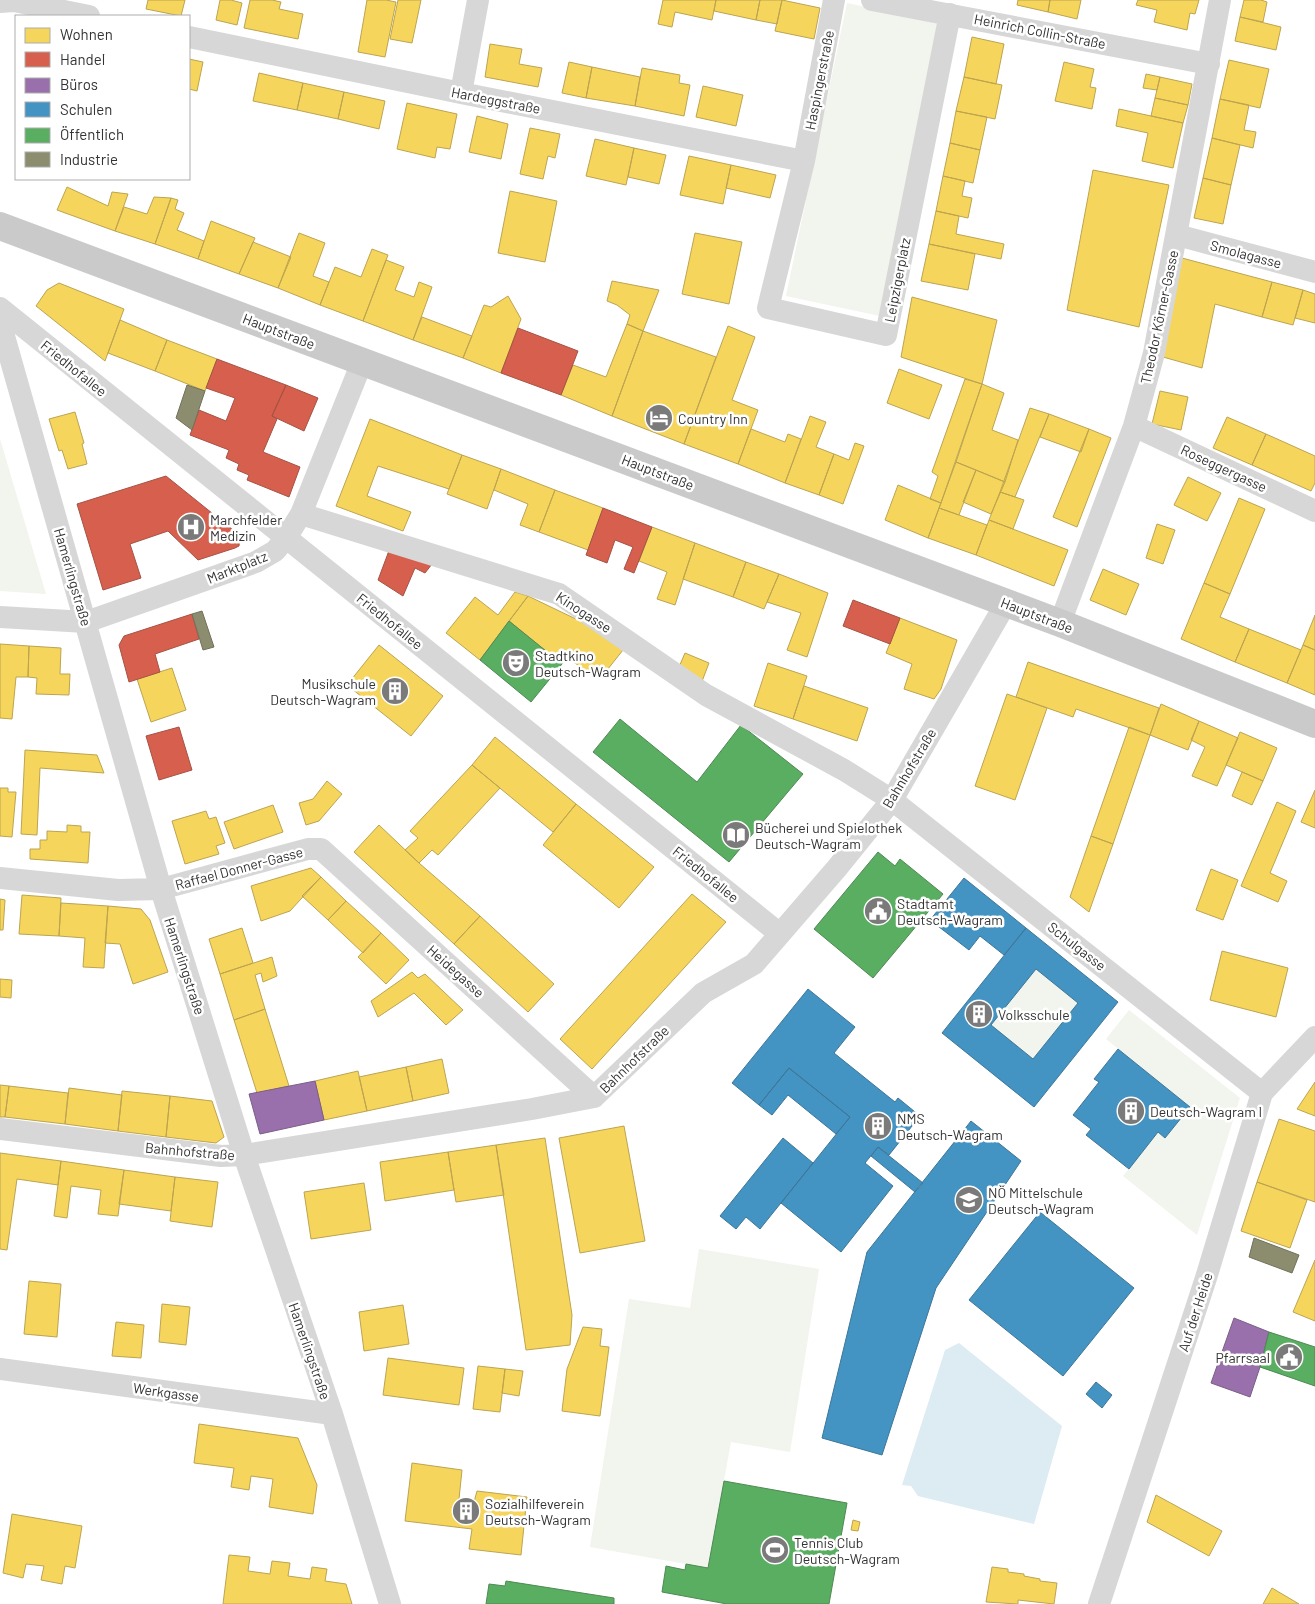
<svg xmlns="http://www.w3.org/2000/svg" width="1315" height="1604" viewBox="0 0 1315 1604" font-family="Barlow,sans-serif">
<rect width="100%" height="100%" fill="#fff"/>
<!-- green -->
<path fill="#f1f5ed" d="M847,3L940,23L880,316L786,296Z
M0,439L46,594L0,591Z
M1036,969L1078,1003L1033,1059L991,1025Z
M1129,1010L1240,1098L1197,1235L1123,1176L1158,1132L1165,1138L1190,1107L1106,1039Z
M699,1249L819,1269L790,1452L731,1442L708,1568L590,1547L629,1299L690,1308Z"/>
<!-- water -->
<path fill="#ddebf3" d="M959,1343L1062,1426L1034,1524L918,1496L911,1486L902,1485L945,1350Z"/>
<!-- homes -->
<path fill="#f6d55c" stroke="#bca450" d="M148,0H185L181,16L146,9Z
M220,0H231L242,3L237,25L216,20Z
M250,0H272L281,2L279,9L303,14L298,39L244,28Z
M367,0H386L396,2L385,57L358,52Z
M398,0H421L412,43L390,39Z
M663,0H716L712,20L675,12L672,27L658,24Z
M716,0H760L756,20L714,11Z
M760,0H782L777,24L756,20Z
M782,0L820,8L814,39L775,31Z
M1018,0H1050L1048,12L1017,5Z
M1050,0H1081L1077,19L1048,12Z
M1138,0H1199L1195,14L1190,13L1187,30L1154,22L1157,10L1136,5Z
M1244,0H1261L1267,2L1263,22L1240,17Z
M1240,17L1281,27L1276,50L1235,41Z
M972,37L1004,44L996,84L964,77Z
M490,44L522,49L519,64L542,68L538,87L485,77Z
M189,59L203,62L197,91L189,89Z
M1229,60L1269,69L1260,108L1220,99Z
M569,62L592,67L586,98L562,93Z
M1064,62L1094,69L1090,87L1096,88L1092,109L1055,101Z
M592,67L640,77L635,106L586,98Z
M642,68L680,75L679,83L690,85L684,116L635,106Z
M259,73L303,83L297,110L253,101Z
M1146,74L1160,77L1157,90L1143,88Z
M964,77L1002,85L995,119L956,111Z
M1160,77L1192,84L1188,105L1155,98Z
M303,83L344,92L338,119L297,110Z
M703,86L743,95L736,126L696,117Z
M344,92L385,101L379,129L338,119Z
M1155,98L1188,105L1183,123L1151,116Z
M1220,99L1249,105L1244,130L1256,132L1253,148L1212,138Z
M407,103L457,114L450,149L437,147L435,158L397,149Z
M1119,109L1183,123L1173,168L1142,161L1148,133L1116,126Z
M956,111L987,117L980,150L950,143Z
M477,116L508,124L501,159L469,152Z
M530,128L560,134L555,158L548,156L543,179L520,174Z
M1212,138L1240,145L1231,185L1203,178Z
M595,139L634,148L626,185L586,176Z
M950,143L980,150L973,183L943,176Z
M634,148L666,155L659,184L628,177Z
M689,156L731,165L723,204L680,195Z
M731,165L776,175L770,198L726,188Z
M1093,170L1169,185L1139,327L1067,310Z
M943,176L965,181L962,196L972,198L968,218L936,211Z
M1203,178L1231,185L1223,224L1194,218Z
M67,187L108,206L112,192L128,194L115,231L57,210Z
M510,191L557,201L545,262L498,253Z
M154,197L171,198L155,244L115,231L124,207L147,214Z
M171,198L178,200L175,209L184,213L177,230L204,241L198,259L155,244Z
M936,211L959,216L956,234L1004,244L1001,259L929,244Z
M211,221L255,238L239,274L198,259Z
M299,233L325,243L313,276L329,282L320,305L278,288Z
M695,233L742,242L729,304L682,294Z
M253,242L291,257L278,288L239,274Z
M929,244L975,254L968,290L921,281Z
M372,249L388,255L363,321L320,305L335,267L361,277Z
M1182,258L1272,282L1262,317L1215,304L1202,368L1163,357Z
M386,260L404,267L395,290L414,297L419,282L432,287L413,340L363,321Z
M612,281L659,290L643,331L627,324L630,315L617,305L607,301Z
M1272,282L1303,290L1293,325L1262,317Z
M59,283L124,309L105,361L36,306L47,290Z
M1303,290L1315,294V323L1295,318Z
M508,296L521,319L501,373L463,358L484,305L491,307Z
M912,297L997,320L982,384L901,357Z
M422,317L472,336L463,358L413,340Z
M120,320L167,340L155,371L108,353Z
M627,324L643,331L612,416L561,395L573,365L606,377Z
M728,326L755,337L732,400L758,410L738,464L684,444Z
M643,331L716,357L684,444L612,416Z
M167,340L217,359L205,391L155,371Z
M899,369L942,385L929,419L887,403Z
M965,379L982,384L941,503L930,499L938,476L932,472Z
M982,384L1004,393L992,430L1018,440L1005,482L956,462Z
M1160,391L1188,397L1181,430L1152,424Z
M1030,408L1049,414L1015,497L1000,492Z
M75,412L84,443L82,444L87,464L68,469L62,450L59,451L49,419Z
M1049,414L1089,429L1081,452L1040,437Z
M810,416L826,422L816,447L834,454L819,495L785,483Z
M1227,417L1266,434L1252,465L1213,448Z
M370,419L462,455L449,489L378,466L367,496L411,512L403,531L336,506Z
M751,429L785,442L788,434L801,439L785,483L738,464Z
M1089,429L1111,438L1077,527L1053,517Z
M1266,434L1315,456V483L1311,491L1252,465Z
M855,443L864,446L843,504L819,495L834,454L849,460Z
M462,455L501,469L487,509L447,494Z
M956,462L976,470L959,515L939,508Z
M501,469L555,490L539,532L520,525L528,504L494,490Z
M976,470L1005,482L991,514L963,502Z
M1188,477L1221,493L1207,521L1174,505Z
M898,485L941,503L928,538L885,520Z
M555,490L603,508L588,550L539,532Z
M1000,492L1024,500L1013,529L989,520Z
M1239,498L1265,509L1230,594L1204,583Z
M939,508L987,525L976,555L928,538Z
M989,520L1068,550L1054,586L976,555Z
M1157,524L1175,530L1163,564L1146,558Z
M652,527L695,543L675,605L657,599L667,572L639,561Z
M695,543L746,562L733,597L683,579Z
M746,562L779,574L764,609L733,597Z
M1103,569L1139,584L1126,615L1090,600Z
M779,574L828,593L807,657L787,650L801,613L767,602Z
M1204,583L1230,594L1220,617L1249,629L1235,662L1181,639Z
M515,592L528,596L480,660L446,633L475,597L498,615Z
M528,596L580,621L623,650L600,679L567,658L562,664L509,621Z
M1315,615V650L1303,645Z
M900,618L957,640L941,689L934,699L904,689L912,664L886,653Z
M1249,629L1301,650L1287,683L1235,662Z
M0,644L29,646L28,677H16L12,719L0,718Z
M379,645L443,696L411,736L347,685Z
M1303,645L1315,650V695L1287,683Z
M29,646L61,648L60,674H70L69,695L36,694L37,678L28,677Z
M685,653L709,663L701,684L679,667Z
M1028,662L1159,708L1150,735L1076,709L1073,717L1016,697Z
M768,663L807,676L793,719L754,706Z
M172,668L186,710L151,722L137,679Z
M804,686L868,708L857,741L793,719Z
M1007,694L1047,708L1015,800L975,786Z
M1161,704L1199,721L1188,750L1150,735Z
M1199,721L1238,738L1217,786L1192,776L1205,747L1191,740Z
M1129,727L1150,735L1113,844L1091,836Z
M1240,732L1277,748L1263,781L1226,765Z
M495,737L576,804L553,832L472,765Z
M25,750L97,755L104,773L40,768L37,835L21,834Z
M472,765L500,788L438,855L432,850L419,863L405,850L418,838L410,831Z
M1242,772L1263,781L1252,805L1232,796Z
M327,781L342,794L319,821L306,825L299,803L313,799Z
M0,788H8V792H16L12,837L0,836Z
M1315,790V828L1301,822Z
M1277,802L1296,811L1270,873L1287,881L1278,902L1241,886Z
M576,804L654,867L619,908L543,845Z
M273,805L283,832L234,849L224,822Z
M206,811L209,819L216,817L225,843L216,846L219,854L185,864L172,821Z
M67,825L81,826V832H90L88,863L30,859V849H40V840H47V831L67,832Z
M379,825L419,863L480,916L454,944L354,852Z
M1091,836L1113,844L1089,912L1070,897Z
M311,868L321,877L290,911L261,921L251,886Z
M1211,869L1238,880L1223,920L1196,910Z
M321,877L346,901L328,920L302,896Z
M692,894L726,922L592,1069L560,1039Z
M22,895L61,898L59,936L19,934Z
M0,899L5,900L3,930H0Z
M346,901L381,933L363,953L328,920Z
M61,903L108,906L104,968L83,967L85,938L59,936Z
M108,906L141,909L150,920L168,972L133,984L120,944L105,943Z
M480,916L554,984L528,1012L454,944Z
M242,928L253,963L220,974L209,939Z
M381,933L409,960L386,984L358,957Z
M1222,951L1288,968L1276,1017L1210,1000Z
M272,957L277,976L263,982L261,973L255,975L265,1009L234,1020L220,974Z
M412,972L418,978L425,974L463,1010L446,1025L414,993L378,1017L371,1001Z
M0,979L12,980L11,998L0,997Z
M265,1009L289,1086L257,1093L234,1020Z
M442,1059L449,1093L413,1101L406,1067Z
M406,1067L413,1101L367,1111L359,1077Z
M358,1071L367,1111L324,1120L315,1081Z
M1315,1082V1116L1297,1109Z
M0,1085L9,1086L5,1117H0Z
M9,1086L68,1093L65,1124L5,1117Z
M69,1088L122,1095L118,1131L65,1124Z
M122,1091L170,1096L166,1137L118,1131Z
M170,1096L212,1101L224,1137L216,1143L166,1137Z
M1279,1119L1315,1131V1202L1257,1182Z
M624,1126L645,1241L580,1253L559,1138Z
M545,1138L572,1315L570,1345L526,1350L496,1145Z
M496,1145L504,1195L456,1202L448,1152Z
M448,1152L454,1190L385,1201L380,1162Z
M0,1153L61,1161L58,1185L17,1179L7,1250L0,1249Z
M61,1161L124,1170L118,1216L98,1214L101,1190L71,1186L67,1218L54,1216Z
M124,1170L175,1177L171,1211L119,1204Z
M175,1177L218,1182L212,1227L170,1221Z
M1257,1182L1307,1200L1290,1248L1241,1231Z
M364,1183L371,1230L311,1239L304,1192Z
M1315,1260V1321L1293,1312Z
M29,1281L61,1284L57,1337L24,1334Z
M162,1304L190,1307L186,1345L159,1342Z
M403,1305L409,1344L364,1351L359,1312Z
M116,1322L144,1325L141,1358L112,1356Z
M583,1327L602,1329L600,1346L609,1347L600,1416L562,1411L567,1369Z
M388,1358L464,1368L459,1405L383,1395Z
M478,1366L505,1369L500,1412L473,1409Z
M505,1369L523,1371L519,1396L502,1393Z
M199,1424L298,1438L317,1485L313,1514L269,1507L273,1479L251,1476L249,1490L231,1487L234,1468L194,1463Z
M412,1463L462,1470L459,1499L474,1502L477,1491L527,1497L521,1555L469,1549L472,1529L405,1521Z
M1156,1495L1222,1531L1209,1556L1147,1522Z
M12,1514L82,1526L75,1568L65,1566L62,1584L41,1580L44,1566L26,1564L23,1578L3,1573Z
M853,1520L860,1522L858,1531L851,1530Z
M229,1555L250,1557L248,1571L270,1574L272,1561L290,1563L288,1576L310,1579L312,1567L327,1569L325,1581L346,1584L352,1604H223Z
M992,1567L1008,1569V1572L1024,1574V1576L1040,1579V1581L1057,1583L1054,1604L1018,1600V1604L986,1602Z
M1272,1588L1299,1604H1263Z"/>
<!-- shops -->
<path fill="#d6604d" stroke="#a55245" d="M518,328L578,351L561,395L501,373Z
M217,359L286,385L272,416L277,419L263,452L300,467L289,497L247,480L249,475L237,470L239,464L226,458L229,450L190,435L199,410L226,421L235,398L206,388Z
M286,385L318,398L304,431L272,416Z
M166,476L238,534L240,537L239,546L235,548L198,560L168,531L130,544L141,578L103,590L77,504Z
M603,508L652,527L634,573L624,569L633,547L615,540L607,563L586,555Z
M390,548L432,564L425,573L415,568L403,596L378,580Z
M853,600L900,618L890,644L843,626Z
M192,614L199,639L155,654L160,672L129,682L119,645L124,636Z
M179,727L192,770L159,780L146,736Z"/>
<!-- offices -->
<path fill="#9970ab" stroke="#7a5e87" d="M315,1081L324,1120L260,1134L249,1094Z
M1234,1318L1269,1332L1260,1367L1250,1397L1211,1383Z"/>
<!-- schools -->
<path fill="#4393c3" stroke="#3e7698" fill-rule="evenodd" d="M964,878L1026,928L1004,955L980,936L969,950L930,920Z
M1026,928L1118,1002L1034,1107L942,1033ZM1036,969L1078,1003L1033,1059L991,1025Z
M808,989L855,1027L834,1053L895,1102L898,1098L920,1116L889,1155L878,1147L865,1163L893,1186L841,1252L781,1203L850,1117L789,1068L759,1105L732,1083Z
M1118,1049L1190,1107L1165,1138L1158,1132L1129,1169L1086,1135L1091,1129L1073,1115L1099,1082L1094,1079Z
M789,1068L850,1117L836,1134L788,1095L772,1115L759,1105Z
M971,1121L1021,1161L936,1288L882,1455L822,1438L867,1252Z
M783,1138L813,1163L760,1229L746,1217L736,1229L720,1216Z
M878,1147L923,1183L915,1192L871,1156Z
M1040,1212L1134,1288L1063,1376L969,1300Z
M1096,1382L1112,1395L1102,1408L1086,1394Z"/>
<!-- public -->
<path fill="#5aae61" stroke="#4e8953" d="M509,621L562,664L531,702L480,660Z
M620,719L697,782L741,725L803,774L729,862L593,752Z
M878,852L895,866L900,859L943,894L873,978L814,929Z
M1269,1332L1315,1347V1386L1260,1367Z
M724,1481L847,1503L829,1604H727L662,1592L666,1566L685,1570L686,1564L708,1568Z
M506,1581L614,1598V1604H486L489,1584L505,1586Z"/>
<!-- industry -->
<path fill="#8c8c6e" stroke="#71715c" d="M187,385L205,391L192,430L176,418Z
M202,611L214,647L203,650L192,614Z
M1254,1238L1299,1255L1292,1273L1249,1257Z"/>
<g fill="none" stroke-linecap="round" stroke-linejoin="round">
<!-- minor -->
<path stroke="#d7d7d7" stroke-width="22" d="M834,0L804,161L768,308L886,335L950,14
M872,0L1209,64
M0,2L14,1L89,16
M189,37L461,93L804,161
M461,93L478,0
M1177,235L1315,272
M0,308L780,934
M0,322L161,889L244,1155L332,1414L390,1604
M1134,426L1315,511
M301,514L559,594L706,695L844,770L892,800L1262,1093
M0,617L86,622L256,562L275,551L286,538L301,514L362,362
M1060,623L1134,426L1154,353L1220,0
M0,878L118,890L161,889L308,849H321L594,1097
M0,1129L221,1156L244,1155L532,1109L594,1097L703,993L754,964L837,868L892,800L1006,603
M0,1369L332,1414
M1099,1604L1206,1278L1262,1093L1315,1037"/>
<!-- primary -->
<path stroke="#cacaca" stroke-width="28" d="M0,226L1060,623L1315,724"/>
</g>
<!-- icons -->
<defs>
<symbol id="hotel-disc" viewBox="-11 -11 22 22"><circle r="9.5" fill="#7a7a7a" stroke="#fff"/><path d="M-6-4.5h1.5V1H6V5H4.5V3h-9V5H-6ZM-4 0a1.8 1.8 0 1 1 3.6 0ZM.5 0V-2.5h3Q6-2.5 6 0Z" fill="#fff"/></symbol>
<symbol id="hospital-disc" viewBox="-11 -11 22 22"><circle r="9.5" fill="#7a7a7a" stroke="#fff"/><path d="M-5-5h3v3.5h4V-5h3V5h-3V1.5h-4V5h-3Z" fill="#fff"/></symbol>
<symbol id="theatre-disc" viewBox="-11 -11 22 22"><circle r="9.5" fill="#7a7a7a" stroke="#fff"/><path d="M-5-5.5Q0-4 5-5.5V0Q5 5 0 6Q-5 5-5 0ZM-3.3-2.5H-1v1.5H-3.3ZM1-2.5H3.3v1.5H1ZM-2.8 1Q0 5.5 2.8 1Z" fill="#fff"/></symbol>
<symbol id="building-disc" viewBox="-11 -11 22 22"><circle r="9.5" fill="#7a7a7a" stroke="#fff"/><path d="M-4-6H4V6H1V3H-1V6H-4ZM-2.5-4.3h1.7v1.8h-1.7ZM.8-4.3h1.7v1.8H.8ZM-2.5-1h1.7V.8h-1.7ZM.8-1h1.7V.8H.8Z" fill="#fff"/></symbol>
<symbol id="library-disc" viewBox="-11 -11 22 22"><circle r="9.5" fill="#7a7a7a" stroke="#fff"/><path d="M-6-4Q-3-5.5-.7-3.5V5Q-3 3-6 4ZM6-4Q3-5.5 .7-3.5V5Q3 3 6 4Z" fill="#fff"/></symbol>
<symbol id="civic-disc" viewBox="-11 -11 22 22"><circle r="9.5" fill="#7a7a7a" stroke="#fff"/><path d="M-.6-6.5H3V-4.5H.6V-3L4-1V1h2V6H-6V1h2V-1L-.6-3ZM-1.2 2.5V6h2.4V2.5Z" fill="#fff"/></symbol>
<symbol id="school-disc" viewBox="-11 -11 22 22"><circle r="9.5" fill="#7a7a7a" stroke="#fff"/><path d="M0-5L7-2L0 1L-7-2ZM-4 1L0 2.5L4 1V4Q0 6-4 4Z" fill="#fff"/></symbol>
<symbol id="stadium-disc" viewBox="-11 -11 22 22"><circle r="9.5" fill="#7a7a7a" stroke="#fff"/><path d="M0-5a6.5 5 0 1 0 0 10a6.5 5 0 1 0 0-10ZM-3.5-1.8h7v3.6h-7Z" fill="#fff"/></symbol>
</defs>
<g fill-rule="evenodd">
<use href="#hotel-disc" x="643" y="402" width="32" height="32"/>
<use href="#hospital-disc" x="175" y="511" width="32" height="32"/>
<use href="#theatre-disc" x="500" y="647" width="32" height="32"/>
<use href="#building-disc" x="379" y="675" width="32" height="32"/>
<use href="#library-disc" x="720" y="819" width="32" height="32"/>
<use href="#civic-disc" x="862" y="895" width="32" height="32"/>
<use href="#building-disc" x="963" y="998" width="32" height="32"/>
<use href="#building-disc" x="1115" y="1095" width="32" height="32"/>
<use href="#building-disc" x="862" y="1110" width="32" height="32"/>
<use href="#school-disc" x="953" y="1184" width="32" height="32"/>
<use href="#civic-disc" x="1273" y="1341" width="32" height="32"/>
<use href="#building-disc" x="450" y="1495" width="32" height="32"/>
<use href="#stadium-disc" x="759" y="1534" width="32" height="32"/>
</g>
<g text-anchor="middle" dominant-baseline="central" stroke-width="5" stroke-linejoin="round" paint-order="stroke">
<!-- street labels -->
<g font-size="14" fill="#333" stroke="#fff">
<text transform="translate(1040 31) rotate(11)">Heinrich Collin-Straße</text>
<text transform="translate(819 80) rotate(-79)">Haspingerstraße</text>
<text transform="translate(496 100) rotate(11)">Hardeggstraße</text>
<text transform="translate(1246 254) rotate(15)">Smolagasse</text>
<text transform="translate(897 280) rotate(-79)">Leipzigerplatz</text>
<text transform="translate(1159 317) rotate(-78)">Theodor Körner-Gasse</text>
<text transform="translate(279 331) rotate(21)">Hauptstraße</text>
<text transform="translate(74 368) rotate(39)">Friedhofallee</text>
<text transform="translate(1224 468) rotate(25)">Roseggergasse</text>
<text transform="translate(658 472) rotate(21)">Hauptstraße</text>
<text transform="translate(237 567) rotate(-22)">Marktplatz</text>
<text transform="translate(73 577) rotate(74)">Hamerlingstraße</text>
<text transform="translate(584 612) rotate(33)">Kinogasse</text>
<text transform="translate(1037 615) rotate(21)">Hauptstraße</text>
<text transform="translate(390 621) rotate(39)">Friedhofallee</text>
<text transform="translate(909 768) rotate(-59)">Bahnhofstraße</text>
<text transform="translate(239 868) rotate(-15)">Raffael Donner-Gasse</text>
<text transform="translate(706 874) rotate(39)">Friedhofallee</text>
<text transform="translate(1077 946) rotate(38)">Schulgasse</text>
<text transform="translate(185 966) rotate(72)">Hamerlingstraße</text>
<text transform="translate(456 971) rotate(42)">Heidegasse</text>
<text transform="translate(634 1059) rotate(-44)">Bahnhofstraße</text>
<text transform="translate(190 1151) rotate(5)">Bahnhofstraße</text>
<text transform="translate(1195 1312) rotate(-72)">Auf der Heide</text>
<text transform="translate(310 1351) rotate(71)">Hamerlingstraße</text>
<text transform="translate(166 1392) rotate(8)">Werkgasse</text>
</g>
<!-- poi labels -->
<g font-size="14" fill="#333" stroke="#fff" text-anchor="start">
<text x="678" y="418">Country Inn</text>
<text x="210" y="519">Marchfelder<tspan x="210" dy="16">Medizin</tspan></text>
<text x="535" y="655">Stadtkino<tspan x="535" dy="16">Deutsch-Wagram</tspan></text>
<text x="376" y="683" text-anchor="end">Musikschule<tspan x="376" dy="16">Deutsch-Wagram</tspan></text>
<text x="755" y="827">Bücherei und Spielothek<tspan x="755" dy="16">Deutsch-Wagram</tspan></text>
<text x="897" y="903">Stadtamt<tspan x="897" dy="16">Deutsch-Wagram</tspan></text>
<text x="998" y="1014">Volksschule</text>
<text x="1150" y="1111">Deutsch-Wagram I</text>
<text x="897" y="1118">NMS<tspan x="897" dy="16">Deutsch-Wagram</tspan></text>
<text x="988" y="1192">NÖ Mittelschule<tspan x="988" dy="16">Deutsch-Wagram</tspan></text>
<text x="1270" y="1357" text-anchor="end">Pfarrsaal</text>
<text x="485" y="1503">Sozialhilfeverein<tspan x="485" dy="16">Deutsch-Wagram</tspan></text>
<text x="794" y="1542">Tennis Club<tspan x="794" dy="16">Deutsch-Wagram</tspan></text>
</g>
</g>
<!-- legend -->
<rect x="15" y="15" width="175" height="165" fill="#ffffff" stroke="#adadad"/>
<rect x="25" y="28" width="25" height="15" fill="#f6d55c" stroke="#adadad"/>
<text x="60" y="40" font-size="15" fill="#333333">Wohnen</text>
<rect x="25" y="52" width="25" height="15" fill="#d6604d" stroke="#adadad"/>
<text x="60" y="65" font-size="15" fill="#333333">Handel</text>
<rect x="25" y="78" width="25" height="15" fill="#9970ab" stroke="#adadad"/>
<text x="60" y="90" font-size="15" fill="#333333">Büros</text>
<rect x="25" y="102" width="25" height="15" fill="#4393c3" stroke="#adadad"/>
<text x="60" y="115" font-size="15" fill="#333333">Schulen</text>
<rect x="25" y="128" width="25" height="15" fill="#5aae61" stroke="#adadad"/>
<text x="60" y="140" font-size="15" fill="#333333">Öffentlich</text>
<rect x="25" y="152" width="25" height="15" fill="#8c8c6e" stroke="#adadad"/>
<text x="60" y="165" font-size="15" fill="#333333">Industrie</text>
</svg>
